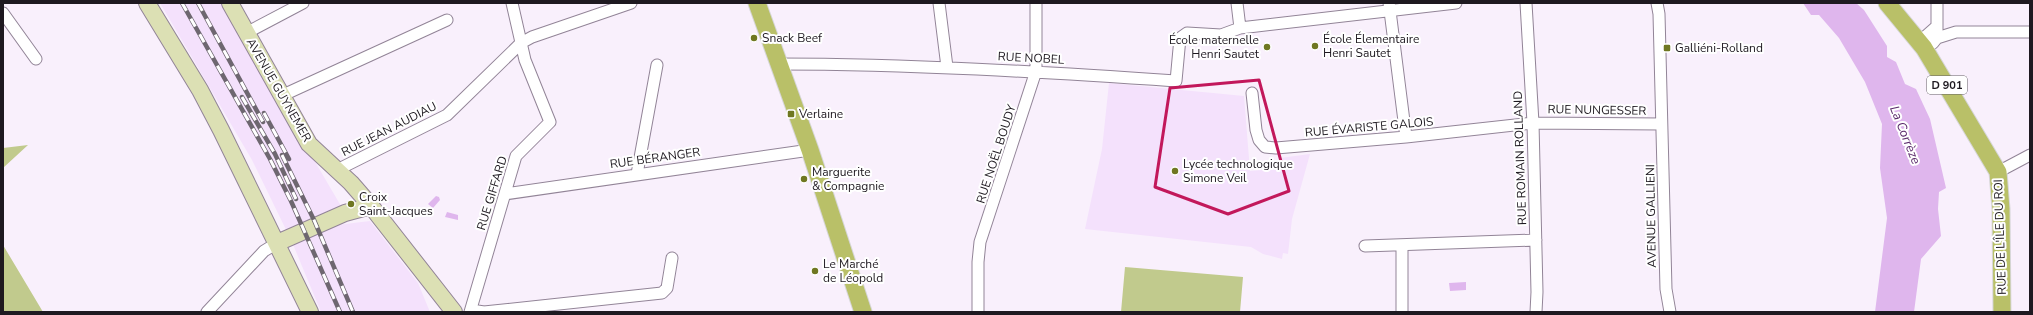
<svg xmlns="http://www.w3.org/2000/svg" width="2033" height="315" viewBox="0 0 2033 315" font-family="'Nunito Sans',sans-serif">
<rect width="100%" height="100%" fill="#f9f0fc"/>
<!-- built -->
<path fill="#f4e1fc" d="M160,3H222L341,206L330,210L337,225L370,221L418,283L430,312H321L292,242L252,160Z
M1109,83L1244,96L1250,171L1277,169L1280,158L1310,154L1292,219L1288,254L1283,253L1282,259L1263,254L1251,247L1085,229L1102,149Z"/>
<!-- green -->
<path fill="#c1ca8d" d="M28,145L3,168V148Z
M3,245L43,312H3Z
M1125,267L1243,277L1240,312H1121Z"/>
<!-- water -->
<path fill="#dfb6ed" d="M1803,3H1856L1864,10L1887,46V57L1896,62L1905,84L1916,89L1930,119L1946,188L1939,192L1938,209L1941,236L1921,259L1914,312H1875L1887,218L1880,168L1882,124L1865,82L1839,38L1819,15H1811Z
M436,196L439,197L440,200L433,208L428,204Z
M447,212L458,215V220L445,217Z
M1466,282V290L1450,291L1449,283Z"/>
<g fill="none" stroke-linecap="round" stroke-linejoin="round">
<defs>
<path id="street" d="M939,3L947,67
M1237,3L1240,28
M1389,3L1406,137
M1526,3L1533,123L1537,292L1536,312
M1657,3L1659,14L1666,289L1670,312
M3,13L36,59
M246,33L303,3
M1937,38L1956,32H2030
M1919,42L1937,26
M1933,43L1937,38V3
M778,64C911,64 1043,72 1176,81L1180,38L1187,33L1221,35L1240,28L1456,3
M1252,93L1256,130L1259,140L1265,147L1276,148L1406,137L1533,123L1661,124
M281,96L447,20
M337,170L447,115L521,43L532,37L631,3
M1998,172L2030,155
M637,174L657,65
M505,194L810,150
M1402,245V312
M1365,246L1536,240
M471,310L484,312L662,293L667,288L672,258
M207,312L264,251L277,243
M470,312L516,156L550,122L525,60L512,3
M978,312V262L980,242L1036,71V3"/>
<path id="secondary" d="M147,3L200,90L221,130L310,312
M230,3L309,144L351,183L371,206L454,312
M277,243L345,213L371,206"/>
<path id="primary" d="M757,3L810,150L863,312
M1887,3L1924,48L1998,172L2001,209L2002,312"/>
</defs>
<!-- street casing -->
<use href="#street" stroke="#928497" stroke-width="13"/>
<!-- secondary casing -->
<use href="#secondary" stroke="#928497" stroke-width="18"/>
<!-- primary casing -->
<use href="#primary" stroke="#d6d6d7" stroke-width="19"/>
<!-- street -->
<use href="#street" stroke="#fff" stroke-width="11"/>
<!-- secondary -->
<use href="#secondary" stroke="#dce0b4" stroke-width="16"/>
<!-- primary -->
<use href="#primary" stroke="#b9c068" stroke-width="17"/>
<defs>
<path id="rail" d="M182,3L270,159L291,201L340,312
M198,3L263,122
M242,97L275,154L296,199
M264,113L289,159
M282,155L314,220L353,312"/>
</defs>
<!-- rail casing -->
<use href="#rail" stroke="#6e6770" stroke-width="4.5"/>
<!-- rail -->
<use href="#rail" stroke="#fff" stroke-width="3" stroke-dasharray="9" stroke-linecap="butt"/>
</g>
<!-- marked area -->
<path fill="none" stroke="#c2185b" stroke-width="3" stroke-linejoin="round" d="M1259,80L1289,191L1228,214L1155,187L1170,88Z"/>
<!-- markers -->
<g fill="#6f7721" stroke="#fff" stroke-width="1.5">
<circle cx="754" cy="38" r="4"/>
<circle cx="1315" cy="46" r="4"/>
<circle cx="1267" cy="47" r="4"/>
<rect x="1663" y="44" width="8" height="8" rx="2"/>
<rect x="787" y="110" width="8" height="8" rx="2"/>
<circle cx="1175" cy="171" r="4"/>
<circle cx="804" cy="179" r="4"/>
<circle cx="351" cy="204" r="4"/>
<circle cx="815" cy="271" r="4"/>
</g>
<g text-anchor="middle" dominant-baseline="central" stroke-width="4" stroke-linejoin="round" paint-order="stroke">
<!-- shield labels -->
<rect fill="#fff" stroke="#625e63" stroke-width="1" x="1927" y="76" width="40" height="18" rx="3"/>
<g font-size="11" font-weight="bold" fill="#1e1920">
<text x="1947" y="85">D 901</text>
</g>
<!-- poi labels -->
<g font-size="12" fill="#1e1920" stroke="#fff" text-anchor="start">
<text x="762" y="38">Snack Beef</text>
<text x="1323" y="39">École Élementaire<tspan x="1323" dy="14">Henri Sautet</tspan></text>
<text x="1259" y="40" text-anchor="end">École maternelle<tspan x="1259" dy="14">Henri Sautet</tspan></text>
<text x="1675" y="48">Galliéni-Rolland</text>
<text x="799" y="114">Verlaine</text>
<text x="1183" y="164">Lycée technologique<tspan x="1183" dy="14">Simone Veil</tspan></text>
<text x="812" y="172">Marguerite<tspan x="812" dy="14">&amp; Compagnie</tspan></text>
<text x="359" y="197">Croix<tspan x="359" dy="14">Saint-Jacques</tspan></text>
<text x="823" y="264">Le Marché<tspan x="823" dy="14">de Léopold</tspan></text>
</g>
<!-- street labels -->
<g font-size="12" fill="#1e1920" stroke="#fff">
<text transform="translate(1031 58) rotate(3)">RUE NOBEL</text>
<text transform="translate(279 90) rotate(60)">AVENUE GUYNEMER</text>
<text transform="translate(1597 110) rotate(1)">RUE NUNGESSER</text>
<text transform="translate(1369 127) rotate(-5)">RUE ÉVARISTE GALOIS</text>
<text transform="translate(389 129) rotate(-27)">RUE JEAN AUDIAU</text>
<text transform="translate(996 154) rotate(-72)">RUE NOËL BOUDY</text>
<text transform="translate(655 158) rotate(-8)">RUE BÉRANGER</text>
<text transform="translate(1520 158) rotate(-92)">RUE ROMAIN ROLLAND</text>
<text transform="translate(492 193) rotate(-73)">RUE GIFFARD</text>
<text transform="translate(1651 216) rotate(-91)">AVENUE GALLIENI</text>
<text transform="translate(2000 237) rotate(-92)">RUE DE L'ÎLE DU ROI</text>
</g>
<!-- water labels -->
<g font-size="13" font-style="italic" fill="#5b2a6b" stroke="#fff">
<text transform="translate(1905 135) rotate(68)">La Corrèze</text>
</g>
</g>
<!-- border -->
<rect width="2033" height="315" fill="none" stroke="#1e1920" stroke-width="8"/>
</svg>
